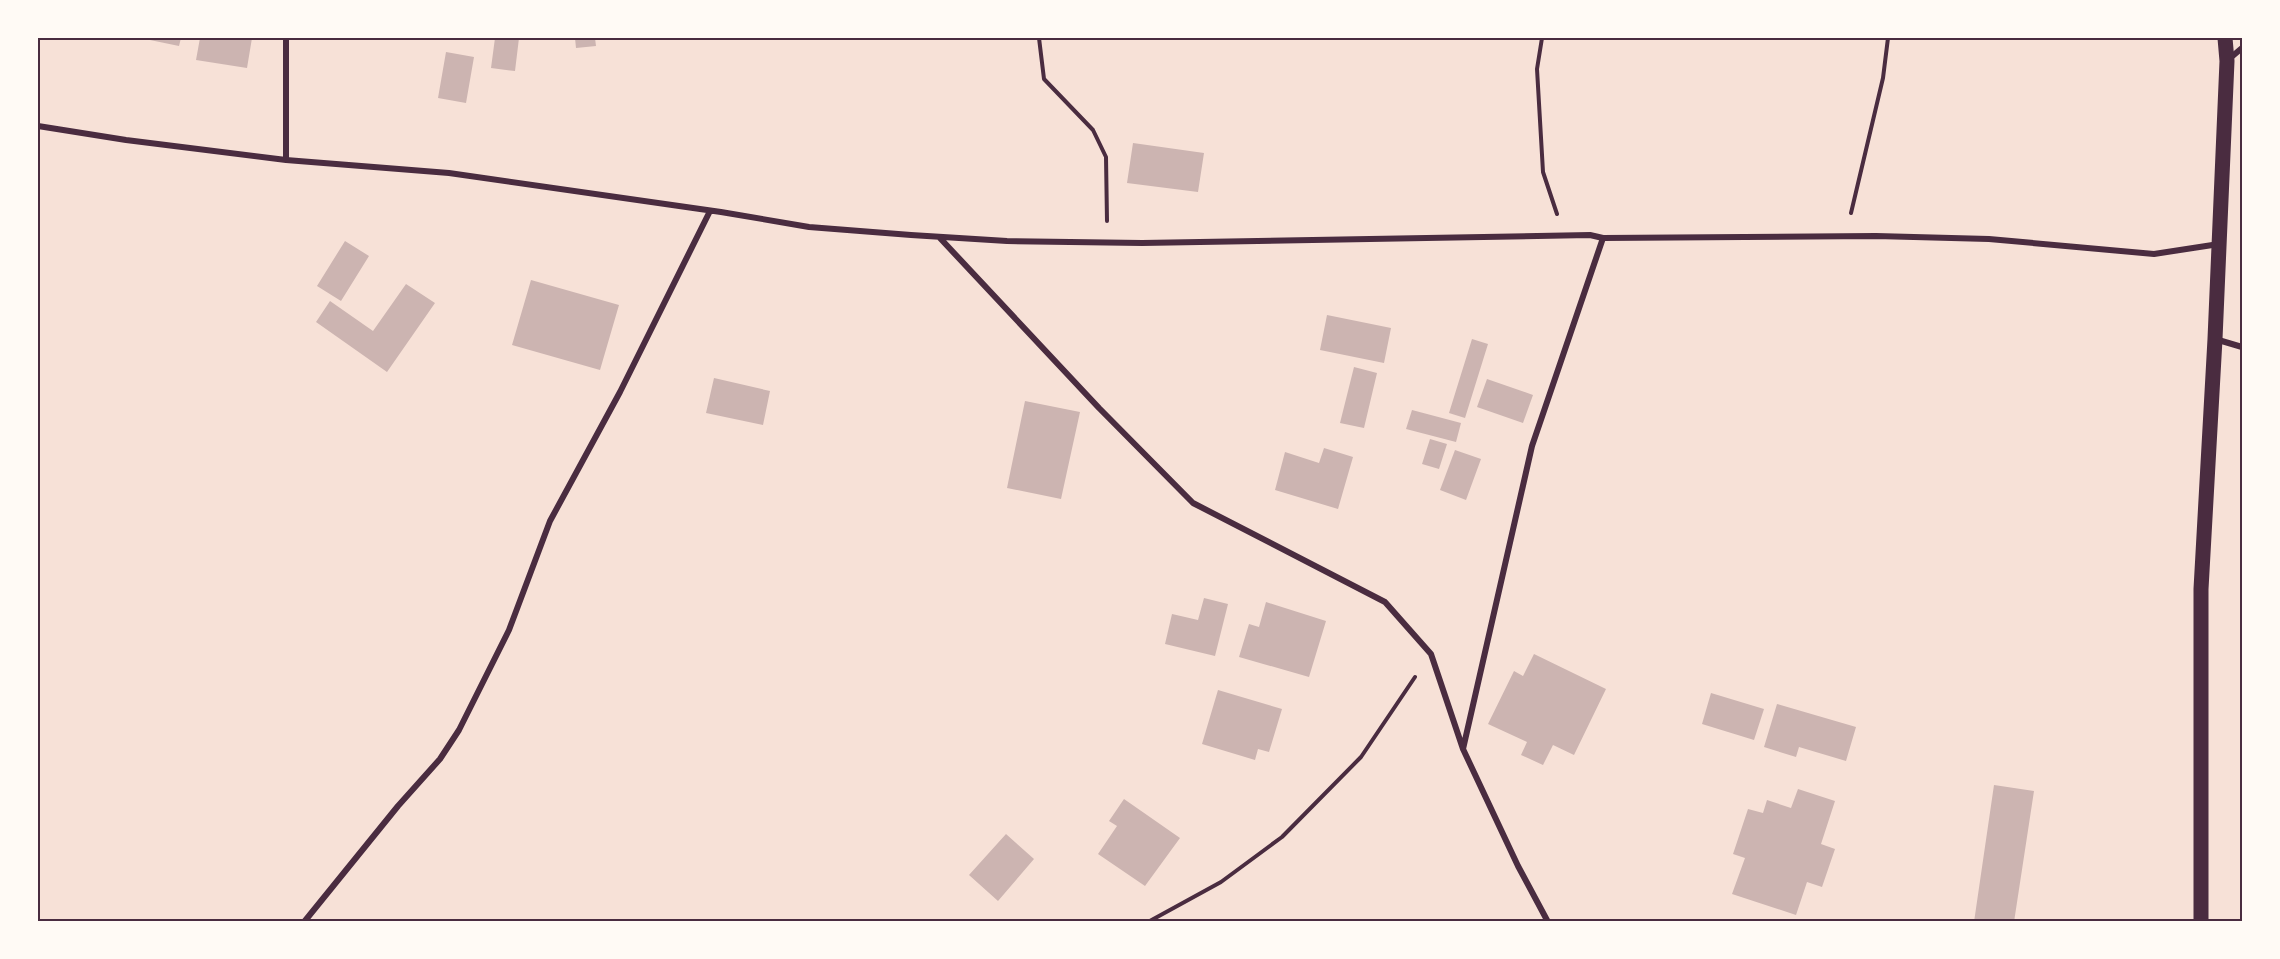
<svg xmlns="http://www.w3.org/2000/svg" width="2280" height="959" viewBox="0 0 2280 959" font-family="'Times New Roman',serif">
<rect width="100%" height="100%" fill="#f7e1d7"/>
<!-- building -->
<path fill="#ccb4b1" d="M150,38H181L179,46L150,40Z
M200,38H252L247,68L196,60Z
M495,38H519L515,71L491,68Z
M575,38H595L596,46L576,48Z
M446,52L474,57L466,103L438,98Z
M1133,143L1204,153L1198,192L1127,183Z
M345,241L369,256L341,301L317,286Z
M531,280L619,305L600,370L512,345Z
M406,284L435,303L387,372L316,322L330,301L373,331Z
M1327,315L1391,328L1384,363L1320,350Z
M1472,339L1488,344L1465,418L1449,413Z
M1354,367L1377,373L1364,428L1340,423Z
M714,378L770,391L763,425L706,413Z
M1487,379L1533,395L1523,423L1477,407Z
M1025,401L1080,412L1061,499L1007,488Z
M1412,410L1461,423L1456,442L1406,429Z
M1430,439L1447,444L1439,469L1422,464Z
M1324,448L1353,457L1338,509L1275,490L1285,452L1319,463Z
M1455,450L1481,459L1466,500L1440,490Z
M1204,598L1228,604L1215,656L1165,644L1172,614L1198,620Z
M1266,602L1326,621L1309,677L1239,657L1249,624L1259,627Z
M1534,654L1606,689L1574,755L1553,745L1543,765L1521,755L1527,742L1488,724L1514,671L1523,676Z
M1218,690L1282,709L1269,752L1258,749L1255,760L1202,744Z
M1711,693L1764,709L1754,740L1702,724Z
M1777,704L1856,727L1846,761L1799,747L1796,757L1764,747Z
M1994,785L2034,791L2014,922H1974Z
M1798,789L1835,801L1821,844L1835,849L1822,887L1807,882L1796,915L1732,894L1745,858L1733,854L1748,809L1763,813L1767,800L1791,808Z
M1124,799L1180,838L1145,886L1098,854L1117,826L1109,821Z
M1006,834L1034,859L998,901L969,875Z"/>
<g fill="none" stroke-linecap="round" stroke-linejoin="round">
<!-- path -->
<path stroke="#4a2c40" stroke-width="4" d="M1039,38L1044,79L1093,130L1106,157L1107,221
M1542,38L1537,69L1543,172L1557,214
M1851,213L1883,78L1888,38
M1148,922L1221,882L1282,837L1361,757L1415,677"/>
<!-- minor -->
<path stroke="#4a2c40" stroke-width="6" d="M2229,59L2242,48
M38,126L126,140L286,160L449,173L721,212L809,227L911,235L1007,241L1142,243L1590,235L1603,238L1876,236L1989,239L2154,254L2219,244
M286,160V38
M939,237L1099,408L1193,503L1385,602L1431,654L1463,749L1518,866L1548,922
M2215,339L2242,347
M1463,749L1532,446L1603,238
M304,922L398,806L440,759L459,730L509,630L550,521L620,392L710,211"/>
<!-- primary -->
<path stroke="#4a2c40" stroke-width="15" d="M2201,922V589L2215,339L2227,61L2225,38"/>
</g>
<!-- border -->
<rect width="2280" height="959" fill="none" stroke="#fffaf5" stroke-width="78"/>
<rect x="39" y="39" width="2202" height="881" fill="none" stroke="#4a2c40" stroke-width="2"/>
</svg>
